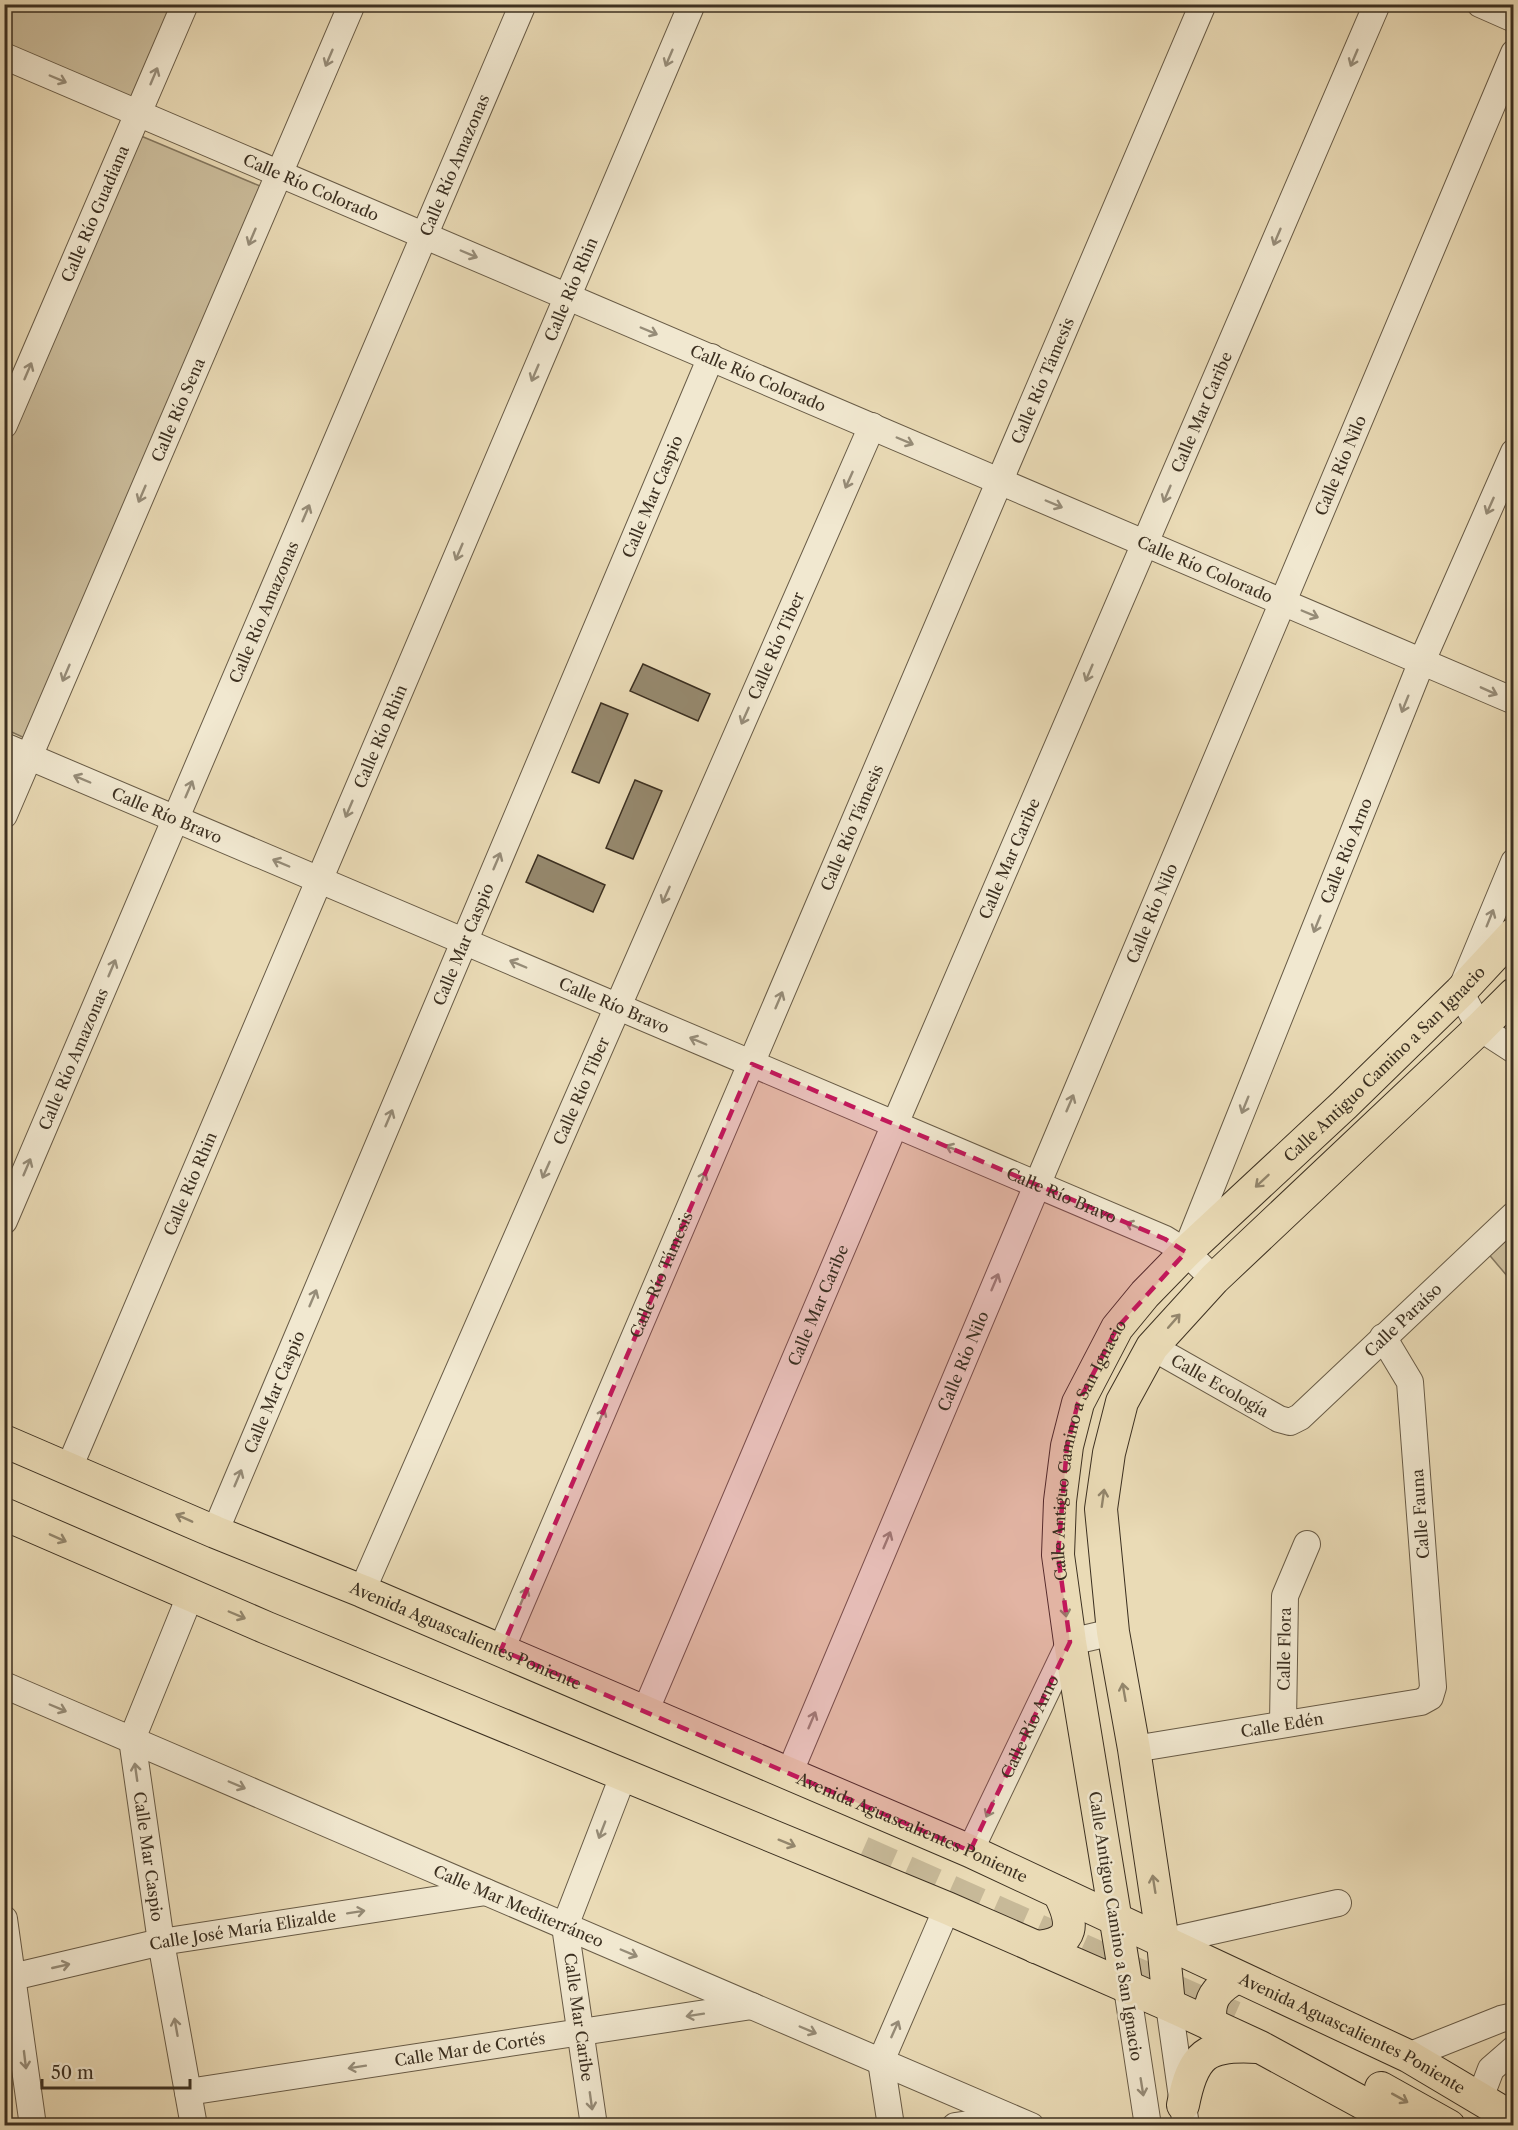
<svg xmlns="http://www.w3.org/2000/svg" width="1518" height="2130" viewBox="0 0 1518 2130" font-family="'Libre Caslon Text',serif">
<rect width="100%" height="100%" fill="#eadbb6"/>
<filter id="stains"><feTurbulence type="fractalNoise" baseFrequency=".00333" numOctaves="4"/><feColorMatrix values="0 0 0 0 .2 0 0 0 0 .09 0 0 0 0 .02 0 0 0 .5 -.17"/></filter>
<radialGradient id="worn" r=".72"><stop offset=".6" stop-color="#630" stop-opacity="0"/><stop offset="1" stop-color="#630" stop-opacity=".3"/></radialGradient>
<!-- green -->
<path fill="#ccbe9d" stroke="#84775f" stroke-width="1.5" d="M5,5H173L132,101L5,45Z
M141,136L260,186L29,740L5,729V450Z
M1513,1227V1283L1486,1251Z"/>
<!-- building -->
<path fill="#96896e" stroke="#3c3021" stroke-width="1.5" d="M643,664L710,694L698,721L630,691Z
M601,703L628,714L599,783L572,772Z
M635,780L662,791L633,859L606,848Z
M538,855L605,885L593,912L526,882Z"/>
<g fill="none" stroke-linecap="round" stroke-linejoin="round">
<!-- major-tunnel -->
<path stroke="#c7b998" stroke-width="32" stroke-dasharray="32 16" stroke-linecap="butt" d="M862,1852L1234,2017"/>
<defs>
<g id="minor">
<path d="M1480,4L1514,19"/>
<path id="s1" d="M4,56L1514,701"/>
<path id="s2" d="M4,425L185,4"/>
<path id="s3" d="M4,746L1165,1239L1186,1252L1214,1279"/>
<path id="s4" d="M4,815L352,4"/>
<path d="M1514,862L1460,992L1480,1028L1514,1050"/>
<path id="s5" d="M4,1221L523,4"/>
<path id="s6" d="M1187,1248L1422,661L1514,452"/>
<path id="s7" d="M1152,1347L1279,1419L1290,1422L1300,1417L1514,1215"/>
<path id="s8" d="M69,1468L692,4"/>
<path id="s9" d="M215,1532L711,357"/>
<path id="s10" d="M362,1591L872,426"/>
<path id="s11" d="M190,1596L132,1739L161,1942L194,2126"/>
<path id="s12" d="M501,1650L1203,4"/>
<path id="s13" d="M4,1685L1031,2126"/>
<path id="s14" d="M645,1712L895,1124L1377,4"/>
<path id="s15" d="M1283,1723L1285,1596L1307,1544"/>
<path id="s16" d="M1134,1749L1421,1702L1430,1697L1433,1687L1410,1382L1383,1337"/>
<path id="s17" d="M789,1774L1514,53"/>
<path id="s18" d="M970,1851L1070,1642L1113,1632"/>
<path d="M4,1919L33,2126"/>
<path d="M1163,1942L1338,1903"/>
<path id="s19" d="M4,1979L161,1942L486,1892"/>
<path d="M1127,1988L1148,2126"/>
<path d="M1169,2005L1186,2126"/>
<path d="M1408,2056L1501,2019L1514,2016"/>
<path id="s20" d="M188,2092L752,2006"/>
<path d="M1488,2103L1483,2090L1491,2069L1514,2049"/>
<path d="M594,2126L565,1926L623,1776"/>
<path d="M891,2126L881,2061L947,1908"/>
<path d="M955,2126L1011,2118"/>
</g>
<g id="major">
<path id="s21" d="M4,1441L215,1532L362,1591L970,1851L1408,2056L1514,2119"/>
<path d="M4,1514L267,1628L947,1908L1169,2005L1260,2047L1405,2126"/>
<path d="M1036,1947C1076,1944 1074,1923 1059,1893"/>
<path id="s22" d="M1127,1988L1070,1642L1058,1555L1060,1501L1067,1446L1078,1403L1117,1328L1145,1294L1186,1252L1344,1105L1460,992L1514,934"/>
<path d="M1169,2005L1163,1942L1134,1749L1113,1632L1101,1509L1109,1453L1122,1402L1152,1347L1214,1279L1480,1028L1514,994"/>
<path d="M1211,2025C1207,1999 1216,1989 1237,1977"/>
<path d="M1381,2088L1449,2126"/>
<path d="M1183,2105C1193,2054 1206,2044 1257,2047"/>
</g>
</defs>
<!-- minor casing -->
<use href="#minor" stroke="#685b46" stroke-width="28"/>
<!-- major casing -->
<use href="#major" stroke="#3c3021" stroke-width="34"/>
<!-- minor -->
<use href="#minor" stroke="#f1e8d0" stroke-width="26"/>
<!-- major -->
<use href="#major" stroke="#eadbb6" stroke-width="32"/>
</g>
<!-- one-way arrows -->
<defs><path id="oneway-shaft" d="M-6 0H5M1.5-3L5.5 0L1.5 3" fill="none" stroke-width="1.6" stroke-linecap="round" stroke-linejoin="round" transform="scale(1.5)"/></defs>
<g stroke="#968c78">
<use href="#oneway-shaft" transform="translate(329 58) rotate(113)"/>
<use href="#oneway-shaft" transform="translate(669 58) rotate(113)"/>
<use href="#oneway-shaft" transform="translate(1354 58) rotate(113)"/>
<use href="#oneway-shaft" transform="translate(154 76) rotate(-67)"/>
<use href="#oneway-shaft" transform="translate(58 79) rotate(23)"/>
<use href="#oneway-shaft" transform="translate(252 237) rotate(113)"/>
<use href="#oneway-shaft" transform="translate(1277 237) rotate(113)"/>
<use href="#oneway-shaft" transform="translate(469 254) rotate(23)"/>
<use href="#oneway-shaft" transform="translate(649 331) rotate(23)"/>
<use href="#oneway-shaft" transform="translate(28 371) rotate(-67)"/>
<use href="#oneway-shaft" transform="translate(535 373) rotate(113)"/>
<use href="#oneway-shaft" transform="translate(905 441) rotate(23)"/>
<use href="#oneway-shaft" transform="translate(849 480) rotate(114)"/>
<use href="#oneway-shaft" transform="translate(142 494) rotate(113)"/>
<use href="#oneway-shaft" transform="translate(1167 494) rotate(113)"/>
<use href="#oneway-shaft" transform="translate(1054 504) rotate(23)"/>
<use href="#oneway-shaft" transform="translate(1490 506) rotate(114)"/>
<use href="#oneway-shaft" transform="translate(306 513) rotate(-67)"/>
<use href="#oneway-shaft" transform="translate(459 552) rotate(113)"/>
<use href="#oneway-shaft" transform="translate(1310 614) rotate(23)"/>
<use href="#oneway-shaft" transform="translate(66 673) rotate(113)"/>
<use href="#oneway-shaft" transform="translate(1089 673) rotate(113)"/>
<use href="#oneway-shaft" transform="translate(1489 691) rotate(24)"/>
<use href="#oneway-shaft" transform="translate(1405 704) rotate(112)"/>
<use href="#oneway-shaft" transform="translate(745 716) rotate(114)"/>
<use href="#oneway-shaft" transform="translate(82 779) rotate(-157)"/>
<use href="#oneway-shaft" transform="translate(189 789) rotate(-67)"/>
<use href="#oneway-shaft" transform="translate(349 809) rotate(113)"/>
<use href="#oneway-shaft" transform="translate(497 861) rotate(-67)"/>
<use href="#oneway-shaft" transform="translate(281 863) rotate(-157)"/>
<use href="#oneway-shaft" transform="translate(666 895) rotate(114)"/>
<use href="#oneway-shaft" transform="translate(1490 918) rotate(-68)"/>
<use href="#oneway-shaft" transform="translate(1317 924) rotate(112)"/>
<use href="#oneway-shaft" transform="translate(518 964) rotate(-157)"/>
<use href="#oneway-shaft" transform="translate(112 968) rotate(-67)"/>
<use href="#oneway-shaft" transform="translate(779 1000) rotate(-67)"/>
<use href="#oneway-shaft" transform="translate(698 1041) rotate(-157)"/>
<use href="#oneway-shaft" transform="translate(1070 1103) rotate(-67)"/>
<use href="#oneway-shaft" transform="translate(1245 1105) rotate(112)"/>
<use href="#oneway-shaft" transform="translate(389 1118) rotate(-67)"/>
<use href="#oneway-shaft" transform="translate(954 1149) rotate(-157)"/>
<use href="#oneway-shaft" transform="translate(27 1167) rotate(-67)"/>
<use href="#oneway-shaft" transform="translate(546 1170) rotate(114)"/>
<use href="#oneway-shaft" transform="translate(702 1180) rotate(-67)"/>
<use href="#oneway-shaft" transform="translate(1134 1226) rotate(-157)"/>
<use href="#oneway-shaft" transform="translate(995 1282) rotate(-67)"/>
<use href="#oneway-shaft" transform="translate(313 1298) rotate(-67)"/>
<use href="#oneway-shaft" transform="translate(601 1417) rotate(-67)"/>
<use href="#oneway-shaft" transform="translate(238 1478) rotate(-67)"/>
<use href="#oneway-shaft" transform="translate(887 1540) rotate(-67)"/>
<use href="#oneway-shaft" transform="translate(524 1596) rotate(-67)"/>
<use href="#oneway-shaft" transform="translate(58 1708) rotate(23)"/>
<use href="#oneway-shaft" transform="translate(812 1720) rotate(-67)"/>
<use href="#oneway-shaft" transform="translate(136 1772) rotate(-98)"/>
<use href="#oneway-shaft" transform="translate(237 1785) rotate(23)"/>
<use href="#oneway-shaft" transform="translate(990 1809) rotate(115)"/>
<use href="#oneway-shaft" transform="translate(602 1830) rotate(111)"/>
<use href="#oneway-shaft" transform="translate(356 1912) rotate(-9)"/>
<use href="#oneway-shaft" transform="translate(629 1953) rotate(23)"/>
<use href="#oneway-shaft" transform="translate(61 1966) rotate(-13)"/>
<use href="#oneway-shaft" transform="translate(695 2015) rotate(171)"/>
<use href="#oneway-shaft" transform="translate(176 2027) rotate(-100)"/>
<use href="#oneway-shaft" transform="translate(895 2029) rotate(-66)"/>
<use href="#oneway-shaft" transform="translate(808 2030) rotate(23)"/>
<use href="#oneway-shaft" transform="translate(25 2060) rotate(83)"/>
<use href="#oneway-shaft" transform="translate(357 2067) rotate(171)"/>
<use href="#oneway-shaft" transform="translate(1142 2087) rotate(81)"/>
<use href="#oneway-shaft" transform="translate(591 2101) rotate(82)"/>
</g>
<g stroke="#93866c">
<use href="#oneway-shaft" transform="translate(1262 1181) rotate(137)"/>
<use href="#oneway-shaft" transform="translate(1174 1321) rotate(-49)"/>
<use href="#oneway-shaft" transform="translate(1103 1498) rotate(-82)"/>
<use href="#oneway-shaft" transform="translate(184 1518) rotate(-156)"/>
<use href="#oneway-shaft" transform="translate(58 1538) rotate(24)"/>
<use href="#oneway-shaft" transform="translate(1065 1608) rotate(82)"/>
<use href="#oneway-shaft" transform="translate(237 1615) rotate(23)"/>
<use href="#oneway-shaft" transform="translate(1124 1692) rotate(-100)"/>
<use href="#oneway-shaft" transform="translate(787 1843) rotate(22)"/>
<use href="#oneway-shaft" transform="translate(1154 1884) rotate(-99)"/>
<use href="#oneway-shaft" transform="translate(1400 2098) rotate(29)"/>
</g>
<!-- marked area -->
<path fill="#c2185b" fill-opacity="0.2" stroke="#c2185b" stroke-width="4.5" stroke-dasharray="12 8" stroke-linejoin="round" d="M752,1064L1165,1239L1186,1252L1117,1328L1078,1403L1067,1446L1058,1555L1070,1642L970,1851L501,1650Z"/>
<g text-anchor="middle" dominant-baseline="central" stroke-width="5" stroke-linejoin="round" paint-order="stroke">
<!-- street labels -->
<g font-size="16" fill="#3c3021" stroke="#f1e8d0">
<text stroke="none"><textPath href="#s5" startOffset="1148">Calle Río Amazonas</textPath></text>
<text stroke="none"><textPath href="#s1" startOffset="334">Calle Río Colorado</textPath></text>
<text stroke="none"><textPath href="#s2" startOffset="230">Calle Río Guadiana</textPath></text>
<text stroke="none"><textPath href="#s8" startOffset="1281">Calle Río Rhin</textPath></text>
<text stroke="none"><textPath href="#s1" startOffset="820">Calle Río Colorado</textPath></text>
<text stroke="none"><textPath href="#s12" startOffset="1380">Calle Río Támesis</textPath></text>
<text stroke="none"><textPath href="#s4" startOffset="441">Calle Río Sena</textPath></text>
<text stroke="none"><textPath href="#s14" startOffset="1414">Calle Mar Caribe</textPath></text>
<text stroke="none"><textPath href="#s17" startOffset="1420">Calle Río Nilo</textPath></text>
<text stroke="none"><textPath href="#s9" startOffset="1124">Calle Mar Caspio</textPath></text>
<text stroke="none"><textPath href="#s1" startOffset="1306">Calle Río Colorado</textPath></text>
<text stroke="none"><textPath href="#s5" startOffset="662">Calle Río Amazonas</textPath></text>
<text stroke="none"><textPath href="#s10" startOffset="1032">Calle Río Tiber</textPath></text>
<text stroke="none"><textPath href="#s8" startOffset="795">Calle Río Rhin</textPath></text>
<text stroke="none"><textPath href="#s3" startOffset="177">Calle Río Bravo</textPath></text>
<text stroke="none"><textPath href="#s12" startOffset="894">Calle Río Támesis</textPath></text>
<text stroke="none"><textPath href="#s6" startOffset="428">Calle Río Arno</textPath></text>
<text stroke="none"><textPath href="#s14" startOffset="928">Calle Mar Caribe</textPath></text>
<text stroke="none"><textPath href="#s17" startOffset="934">Calle Río Nilo</textPath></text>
<text stroke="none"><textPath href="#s9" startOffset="638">Calle Mar Caspio</textPath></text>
<text stroke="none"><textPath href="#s3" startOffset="663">Calle Río Bravo</textPath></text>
<text stroke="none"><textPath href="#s5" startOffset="176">Calle Río Amazonas</textPath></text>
<text stroke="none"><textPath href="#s22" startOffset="1053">Calle Antiguo Camino a San Ignacio</textPath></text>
<text stroke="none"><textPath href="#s10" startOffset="546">Calle Río Tiber</textPath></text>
<text stroke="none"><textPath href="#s8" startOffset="309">Calle Río Rhin</textPath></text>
<text stroke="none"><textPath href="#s3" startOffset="1149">Calle Río Bravo</textPath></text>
<text stroke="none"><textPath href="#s12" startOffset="408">Calle Río Támesis</textPath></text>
<text stroke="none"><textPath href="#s14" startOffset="442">Calle Mar Caribe</textPath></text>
<text stroke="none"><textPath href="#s7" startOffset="310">Calle Paraíso</textPath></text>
<text stroke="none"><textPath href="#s17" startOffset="448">Calle Río Nilo</textPath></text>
<text stroke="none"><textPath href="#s7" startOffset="78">Calle Ecología</textPath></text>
<text stroke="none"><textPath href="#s9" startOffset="152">Calle Mar Caspio</textPath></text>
<text stroke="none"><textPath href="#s22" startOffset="549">Calle Antiguo Camino a San Ignacio</textPath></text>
<text transform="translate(1420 1514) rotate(-94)">Calle Fauna</text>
<text stroke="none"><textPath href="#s21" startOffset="501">Avenida Aguascalientes Poniente</textPath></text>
<text stroke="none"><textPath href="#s15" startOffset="74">Calle Flora</textPath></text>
<text stroke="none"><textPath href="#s16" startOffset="150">Calle Edén</textPath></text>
<text stroke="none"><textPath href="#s18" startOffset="138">Calle Río Arno</textPath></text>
<text stroke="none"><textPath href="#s21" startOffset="987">Avenida Aguascalientes Poniente</textPath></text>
<text stroke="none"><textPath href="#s11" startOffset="273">Calle Mar Caspio</textPath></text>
<text stroke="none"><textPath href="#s13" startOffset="560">Calle Mar Mediterráneo</textPath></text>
<text transform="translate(1116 1926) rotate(81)">Calle Antiguo Camino a San Ignacio</text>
<text stroke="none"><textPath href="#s19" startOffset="244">Calle José María Elizalde</textPath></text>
<text transform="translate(579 2017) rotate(82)">Calle Mar Caribe</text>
<text stroke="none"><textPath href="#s21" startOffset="1473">Avenida Aguascalientes Poniente</textPath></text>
<text stroke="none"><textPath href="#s20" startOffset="285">Calle Mar de Cortés</textPath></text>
</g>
</g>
<!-- margin -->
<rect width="1518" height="2130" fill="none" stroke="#eadbb6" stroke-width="24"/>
<rect x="6" y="6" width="1506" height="2118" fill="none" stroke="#3c3021" stroke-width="3"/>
<rect x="12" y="12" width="1494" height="2106" fill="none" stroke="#3c3021" stroke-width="1.5"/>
<!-- scale -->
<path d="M42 2079v9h148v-9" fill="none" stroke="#3c3021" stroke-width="3"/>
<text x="51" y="2079" font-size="18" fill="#3c3021" stroke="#f1e8d0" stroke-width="4.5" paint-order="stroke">50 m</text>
<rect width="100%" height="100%" filter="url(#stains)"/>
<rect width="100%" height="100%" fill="url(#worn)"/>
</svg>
